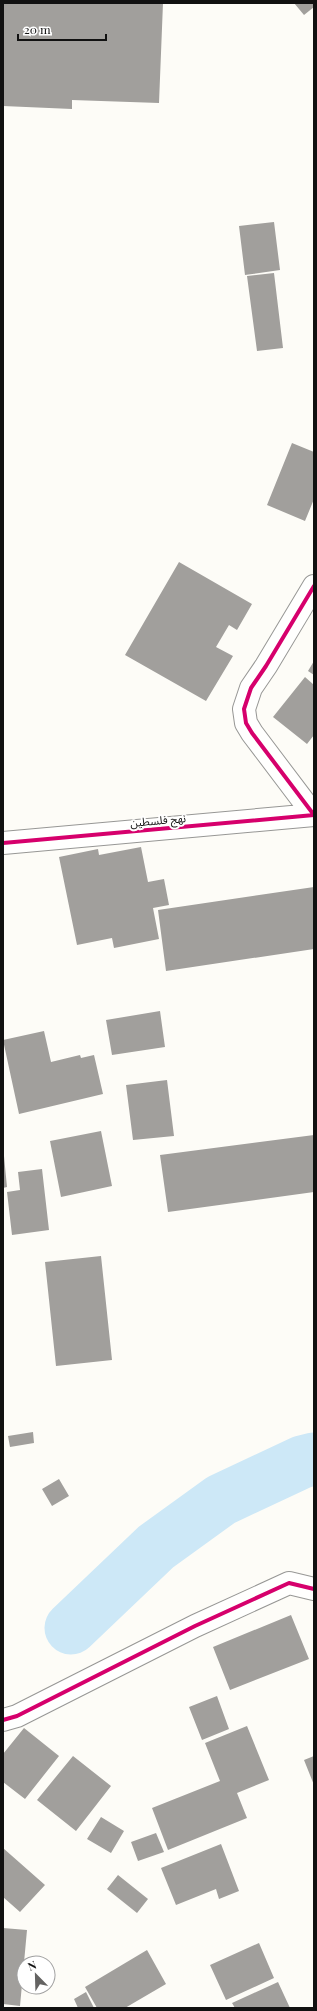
<svg xmlns="http://www.w3.org/2000/svg" width="317" height="2011" viewBox="0 0 317 2011" font-family="'Playfair Display','Noto Sans Arabic',serif">
<rect width="100%" height="100%" fill="#fdfcf7"/>
<g fill="none" stroke-linecap="round" stroke-linejoin="round">
<!-- river -->
<path stroke="#cde8f7" stroke-width="53" d="M71,1628L156,1547L221,1500L302,1462L314,1459"/>
</g>
<!-- building -->
<path fill="#a19f9c" d="M3,3H163L159,103L72,100V109L3,106Z
M294,3H314V7L304,15Z
M274,222L280,270L245,275L239,226Z
M274,273L283,348L257,351L247,276Z
M292,443L314,452V499L305,521L267,505Z
M179,562L252,604L237,630L229,625L216,647L233,656L206,701L125,655Z
M314,661V675L308,671Z
M305,677L314,685V735L307,744L273,717Z
M141,847L148,882L164,879L169,905L153,908L159,939L114,948L112,938L77,945L59,857L98,849L99,855Z
M314,887V949L166,971L158,910Z
M160,1011L165,1047L112,1055L106,1020Z
M44,1031L51,1062L80,1055L81,1058L94,1055L103,1094L19,1114L3,1040Z
M167,1080L174,1136L133,1140L126,1085Z
M101,1131L112,1186L61,1197L50,1141Z
M314,1135V1192L168,1212L160,1155Z
M4,1156L7,1187L3,1188V1157Z
M42,1169L49,1230L12,1235L7,1192L20,1190L18,1172Z
M101,1256L112,1360L56,1366L45,1262Z
M33,1432L34,1443L10,1447L8,1436Z
M59,1479L69,1496L52,1506L42,1489Z
M291,1615L309,1659L230,1690L213,1647Z
M217,1696L229,1729L202,1740L189,1707Z
M247,1726L269,1780L237,1793L247,1818L168,1850L152,1808L220,1781L205,1743Z
M24,1728L59,1756L25,1799L3,1782V1754Z
M73,1756L111,1786L76,1831L37,1800Z
M314,1756V1785L304,1760Z
M101,1817L124,1831L111,1853L87,1839Z
M156,1833L164,1852L138,1861L131,1842Z
M221,1844L239,1891L219,1899L216,1889L176,1905L161,1868Z
M3,1848L45,1885L20,1912L3,1897Z
M118,1875L148,1899L137,1913L107,1889Z
M3,1928L27,1930L20,2006L3,2004Z
M259,1943L274,1978L226,2000L210,1965Z
M147,1950L166,1984L125,2008H97L85,1987Z
M278,1982L290,2008H235L232,2003Z
M86,1992L94,2008H78L74,1999Z"/>
<g fill="none" stroke-linecap="round" stroke-linejoin="round">
<defs>
<path id="minor" d="M314,815L252,733L246,723L244,709L251,688L266,666L314,586
M3,843L314,815
M3,1720L17,1716L195,1626L289,1583L314,1589"/>
</defs>
<!-- minor casing -->
<use href="#minor" stroke="#979795" stroke-width="24"/>
<!-- minor -->
<use href="#minor" stroke="#fffffe" stroke-width="22"/>
<defs>
<path id="cycleway" d="M314,815L252,733L246,723L244,709L251,688L266,666L314,586
M3,843L314,815
M3,1720L17,1716L195,1626L289,1583L314,1589"/>
</defs>
<!-- cycleway casing -->
<use href="#cycleway" stroke="#fff" stroke-width="6"/>
<!-- cycleway -->
<use href="#cycleway" stroke="#d6006c" stroke-width="4"/>
</g>
<g text-anchor="middle" dominant-baseline="central" stroke-width="4" stroke-linejoin="round" paint-order="stroke">
<!-- street labels -->
<g font-size="11" fill="#111" stroke="#fff">
<text transform="translate(158 820) rotate(-5)">نهج فلسطين</text>
</g>
</g>
<!-- border -->
<rect width="317" height="2011" fill="none" stroke="#111111" stroke-width="8"/>
<!-- north arrow -->
<g transform="translate(36 1975) rotate(337)"><circle r="19" fill="#ffffff" stroke="#a0a0a0"/>
<path d="M0-3L7 15L0 10L-7 15Z" fill="#646362"/>
<text y="-6" font-size="11" font-weight="bold" text-anchor="middle" fill="#111111">N</text>
</g>
<!-- scale -->
<path d="M18 34v6h88v-6" fill="none" stroke="#111111" stroke-width="2"/>
<text x="24" y="34" font-size="12" fill="#111111" stroke="#ffffff" stroke-width="3" paint-order="stroke">20 m</text>
</svg>
